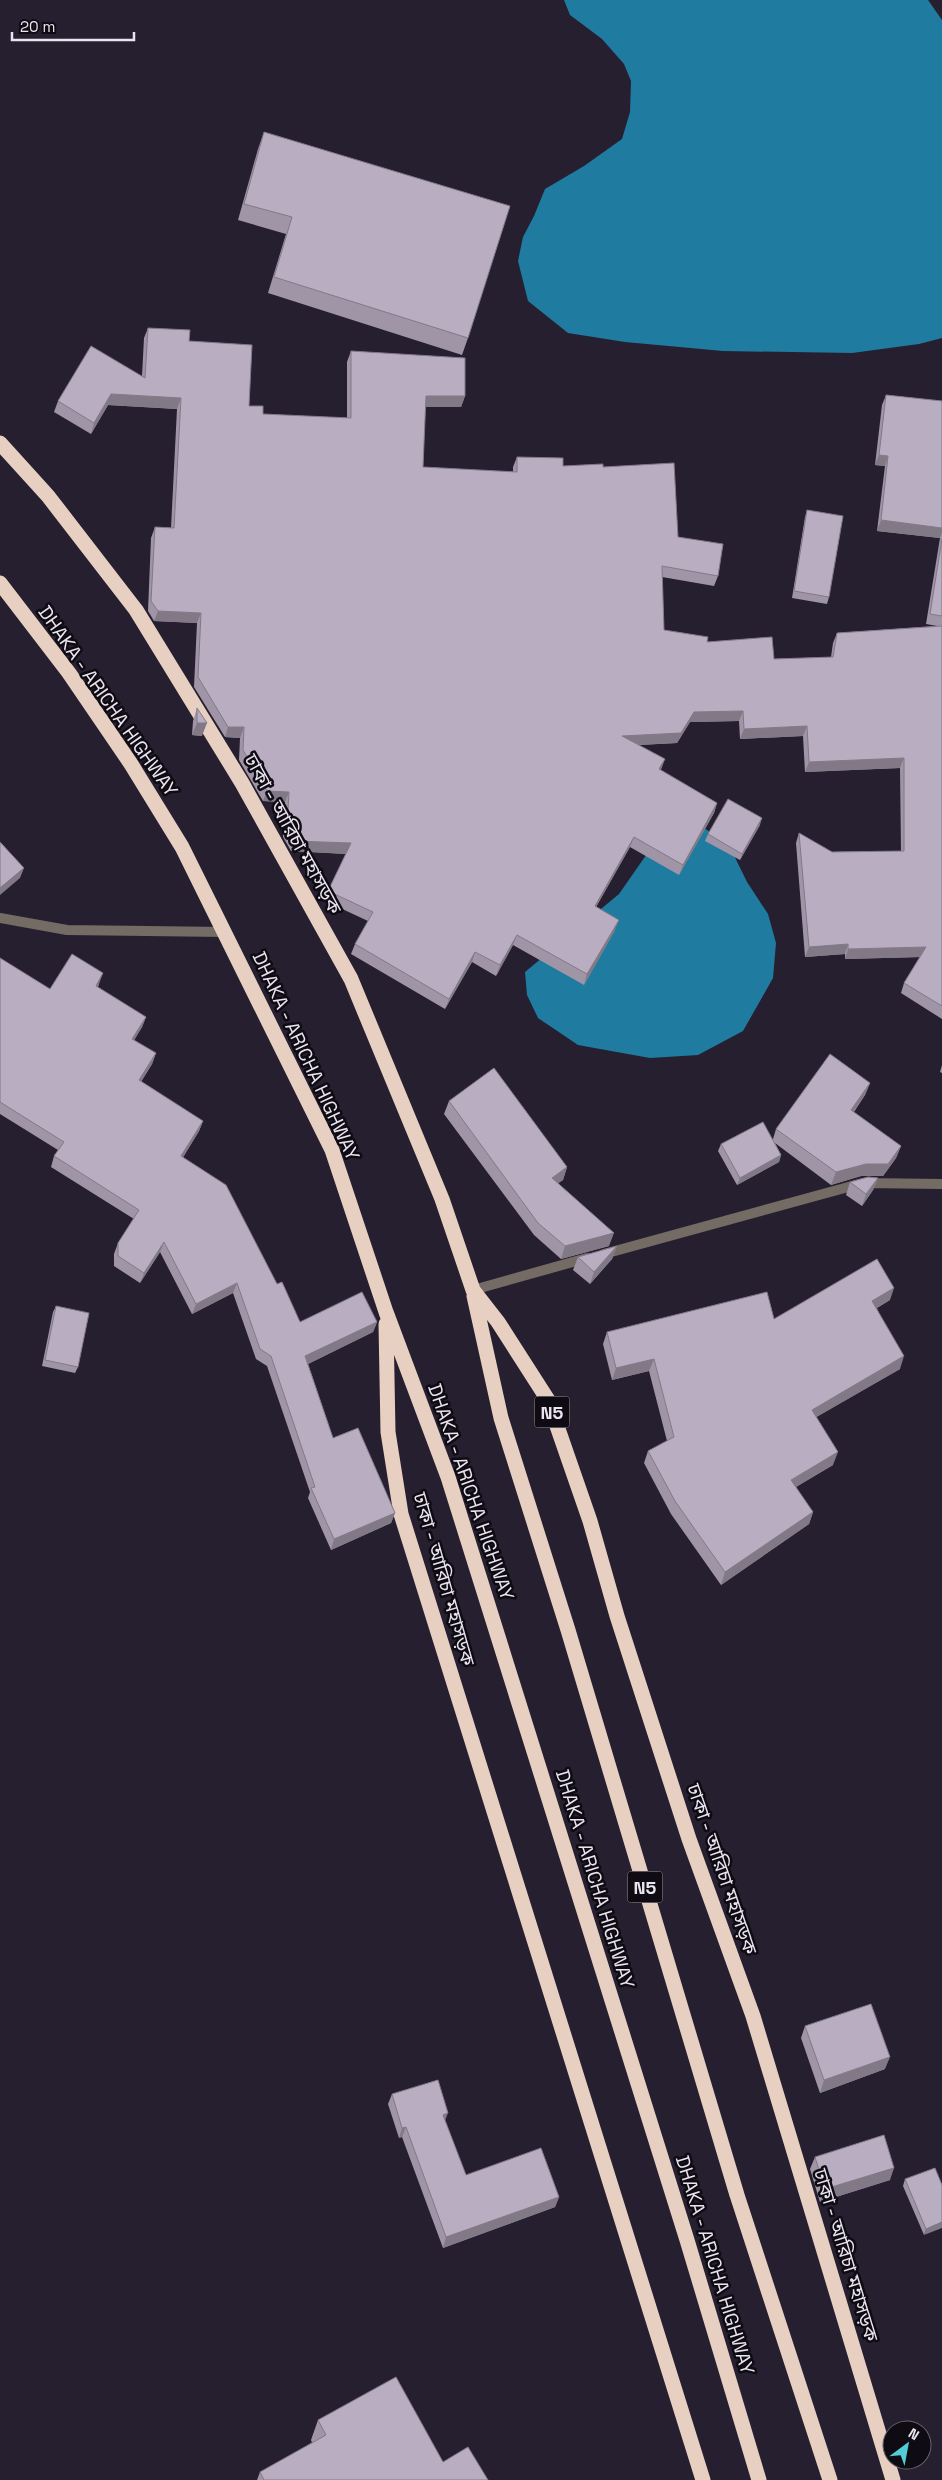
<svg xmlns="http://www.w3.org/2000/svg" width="942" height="2480" viewBox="0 0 942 2480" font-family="'Space Grotesk','Noto Sans Bengali',sans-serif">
<rect width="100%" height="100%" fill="#261f30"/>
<!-- water -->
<path fill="#207ba0" d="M564,0H928L942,20V338L919,344L852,353L723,351L625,342L568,333L528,301L518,261L523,237L534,216L545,189L584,166L622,139L630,112L631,81L624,64L602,39L570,15Z
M699,825L728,843L747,882L768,914L776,943L773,978L743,1031L698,1055L650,1058L578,1045L538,1018L527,995L525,972L619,894L649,851Z"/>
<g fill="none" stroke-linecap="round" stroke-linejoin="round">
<!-- street -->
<path stroke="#746b65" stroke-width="10" d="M0,918L67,930L225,932
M604,1254L863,1183L942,1184
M473,1290L587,1258"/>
<!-- highway -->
<path stroke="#e7d0c2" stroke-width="15" d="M0,443L48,496L136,610L242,783L351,979L442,1199L473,1290L498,1322L548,1400L590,1521L617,1616L689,1839L753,2016L893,2480
M0,583L69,673L131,764L182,847L332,1150L386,1312L448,1477L687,2240L759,2480
M474,1296L501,1418L568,1630L737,2195L830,2480
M386,1324L388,1432L401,1514L703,2480"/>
</g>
<!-- wall -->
<path fill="#9f95a6" d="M264,132L468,338L462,355L268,293L286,234L238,220L258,149Z
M148,328L189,341L249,406L263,414L347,418V362L351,351L465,396L461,407H425L423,467L513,472V467L517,457L563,466L603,467L678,537L718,576L714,586L662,577L664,630L774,659L831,657L833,643L837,633L937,626L926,624L940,538L877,531L885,466L875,465L882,405L886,395L942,401V1019L901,993L904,983L920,957L845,959V954L805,957L796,843L799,833L832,852L901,851L900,768L805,772L803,736L740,739L739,721L690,722L677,743L639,745L661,770L717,803L714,813L679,875L630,847L596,907L615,930L584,985L513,945L496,976L472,962L445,1009L351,954L355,944L368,921L325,901L328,891L346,854L291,851L283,837L285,802L263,801L239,760L240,738L225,737L194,687L197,623L154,621L148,611L151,538L155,527L171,528L177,409L108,405L91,434L54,412L58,401L142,376L144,338Z
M807,510L829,597L827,604L792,598L805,517Z
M197,708L202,736L192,735L193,721Z
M760,825L740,860L705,841L708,834Z
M0,958L50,989L99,984L98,987L146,1017L142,1027L134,1040L156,1053L152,1064L141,1082L203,1121L199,1131L183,1157L277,1284L300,1322H377L373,1332L308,1364L333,1438L395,1513L391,1523L331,1550L308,1498L310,1492L267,1366L256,1359L233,1293L192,1314L160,1252L140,1283L114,1266V1254L118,1243L134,1219L51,1167L54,1156L58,1150L0,1114Z
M942,1065V1073L940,1072Z
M870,1083L865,1095L854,1112L901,1146L896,1158L883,1176H861L831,1185L775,1143L781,1155L779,1162L737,1185L718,1151L721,1144L773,1139L776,1129Z
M449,1101L567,1167L563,1180L558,1183L609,1246L561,1259L534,1235L444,1114Z
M878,1178L873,1190L862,1206L846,1195L850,1182Z
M617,1246L612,1259L590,1284L573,1270L578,1257Z
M890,1300L877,1308L900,1369L816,1417L833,1465L796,1487L813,1512L809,1524L721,1585L671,1514L644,1463L648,1451L667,1441L649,1371L612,1380L603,1344L607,1332L774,1319Z
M56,1306L78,1367L75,1373L42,1366L53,1312Z
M805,2026L885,2069L820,2093L801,2038Z
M392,2094L445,2121L466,2175L559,2197L555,2207L443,2248L402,2137L399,2138L388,2104Z
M815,2157L890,2180L820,2202L810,2169Z
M905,2179L942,2185L924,2235L903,2186Z
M318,2420L443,2462L488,2480H257L260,2472L312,2443L311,2440Z"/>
<!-- shaded-wall -->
<path fill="#827987" d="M111,394L181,398L177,409L108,405L91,434L94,423Z
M426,396H465L461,407H422Z
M879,455L888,456L885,466L875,465Z
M881,520L942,528V533L940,538L877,531Z
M158,611L201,613L197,623L154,621Z
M743,711L739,721L690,722L677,743L619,746L622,736L694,712Z
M197,723H207L202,736L192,735Z
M807,726L803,736L740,739L744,729Z
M228,727H244L240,738L225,737Z
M904,758L900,768L805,772L809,762Z
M665,759L661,770L655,779L659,769Z
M267,791L289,792L285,802L263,801Z
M717,803L714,813L679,875L683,865Z
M762,818L760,825L740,860L742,854Z
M634,837L630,847L591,916L595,906Z
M294,841L351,843L347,854L291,851Z
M24,868L20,878L0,895V888Z
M619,920L615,930L584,985L587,974Z
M517,935L513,945L496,976L500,965Z
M848,944L845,954L805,957L809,947Z
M926,947L922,957L845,959L848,949Z
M475,952L472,962L445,1009L449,999Z
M103,973L99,984L92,996L96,986Z
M146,1017L142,1027L129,1049L132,1039Z
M156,1053L152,1064L135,1091L139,1080Z
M870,1083L865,1095L846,1122L851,1110Z
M203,1121L199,1131L178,1166L181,1156Z
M901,1146L896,1158L883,1176H861L831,1185L836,1172Z
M781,1155L779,1162L737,1185L740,1178Z
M567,1167L563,1180L547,1191L552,1178Z
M878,1178L873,1190L862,1206L866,1194Z
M614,1233L609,1246L561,1259L565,1246Z
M164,1242L160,1252L140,1283L144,1273Z
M617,1246L612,1259L590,1284L594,1272Z
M237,1283L233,1293L192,1314L196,1304Z
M894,1288L890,1300L868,1313L872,1301Z
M377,1322L373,1332L302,1367L305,1356Z
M904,1356L900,1369L808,1422L812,1410Z
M654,1359L649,1371L612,1380L616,1368Z
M838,1452L833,1465L787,1492L791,1480Z
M813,1512L809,1524L721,1585L725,1572Z
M395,1513L391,1523L331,1550L334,1539Z
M890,2057L885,2069L820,2093L824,2080Z
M448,2113L444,2123L443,2115Z
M406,2127L402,2137L399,2138L402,2128Z
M894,2168L890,2180L820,2202L825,2189Z
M559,2197L555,2207L443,2248L446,2237Z
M942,2222V2228L924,2235L926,2229Z"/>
<!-- building -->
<path fill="#b9adc1" stroke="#827987" d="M264,132L510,206L468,338L274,277L292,217L244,204Z
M148,328L190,330L189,341L252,345L249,406H263V414L351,418V351L465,358V396H426L423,467L517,472V457L563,458V466L603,464V467L674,463L678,537L723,544L718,576L662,566L664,630L708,637L707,642L772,637L774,659L833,657L837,633L942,626V1006L904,983L926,947L848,949V944L809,947L799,833L832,852L904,851V758L809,762L807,726L744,729L743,711L694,712L681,733L622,736L665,759L659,769L717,803L683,865L634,837L595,906L619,920L587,974L517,935L500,965L475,952L449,999L355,944L373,912L328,891L351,843L294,841L287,827L289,792L267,791L243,750L244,727H228L198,677L201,613L158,611L151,601L155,527L174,528L181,398L111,394L94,423L58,401L91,346L145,378Z
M886,395L942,401V528L881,520L888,456L879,455Z
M807,510L843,516L829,597L794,591Z
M942,539V616L930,614Z
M197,708L207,723H197Z
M728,799L762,818L742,854L708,834Z
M0,842L24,868L0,888Z
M72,954L103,973L96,986L146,1017L132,1039L156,1053L139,1080L203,1121L181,1156L226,1185L277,1284L282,1282L300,1322L362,1292L377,1322L305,1356L333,1438L358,1428L395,1513L334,1539L311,1488L315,1487L271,1356L260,1349L237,1283L196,1304L164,1242L144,1273L118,1256V1243L139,1210L54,1156L64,1142L0,1102V958L50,989Z
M830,1054L870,1083L851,1110L901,1146L888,1164H866L836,1172L776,1129Z
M494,1068L567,1167L552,1178L614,1233L565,1246L538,1223L449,1101Z
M763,1122L781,1155L740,1178L721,1144Z
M868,1177L878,1178L866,1194L850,1182Z
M617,1246L594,1272L578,1257Z
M877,1259L894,1288L872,1301L904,1356L812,1410L838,1452L791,1480L813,1512L725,1572L675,1501L648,1451L674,1437L654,1359L616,1368L607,1332L767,1292L774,1319Z
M56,1306L89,1313L78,1367L45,1360Z
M871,2004L890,2057L824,2080L805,2026Z
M438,2080L448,2113L443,2115L466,2175L541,2148L559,2197L446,2237L406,2127L402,2128L392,2094Z
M884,2135L894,2168L825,2189L815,2157Z
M935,2168L942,2185V2222L926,2229L905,2179Z
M396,2377L443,2462L468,2447L488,2480H264L260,2472L326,2435L318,2420Z"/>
<g text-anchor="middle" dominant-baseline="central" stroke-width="5" stroke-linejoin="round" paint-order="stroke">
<!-- shield labels -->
<g fill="#0e0b12" stroke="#a7a3ad" stroke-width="1">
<rect x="534.5" y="1396.5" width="35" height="31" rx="4"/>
<rect x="627.5" y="1871.5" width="35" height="31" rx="4"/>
</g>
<g font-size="18" font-weight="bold" fill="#e9e4f0">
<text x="552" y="1412">N5</text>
<text x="645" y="1887">N5</text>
</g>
<!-- street labels -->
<g font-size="19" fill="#e9e4f0" stroke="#0e0b12">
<text transform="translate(108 701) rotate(55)">DHAKA - ARICHA HIGHWAY</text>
<text transform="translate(293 834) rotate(61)">ঢাকা - আরিচা মহাসড়ক</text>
<text transform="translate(306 1056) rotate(65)">DHAKA - ARICHA HIGHWAY</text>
<text transform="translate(471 1492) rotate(71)">DHAKA - ARICHA HIGHWAY</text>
<text transform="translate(444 1579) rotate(74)">ঢাকা - আরিচা মহাসড়ক</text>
<text transform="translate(722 1869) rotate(71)">ঢাকা - আরিচা মহাসড়ক</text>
<text transform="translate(595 1879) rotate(73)">DHAKA - ARICHA HIGHWAY</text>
<text transform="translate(846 2255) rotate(73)">ঢাকা - আরিচা মহাসড়ক</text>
<text transform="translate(715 2265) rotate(73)">DHAKA - ARICHA HIGHWAY</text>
</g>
</g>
<!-- north arrow -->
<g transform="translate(907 2445) rotate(32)"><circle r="24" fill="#0e0b12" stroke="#66626b"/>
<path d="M0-4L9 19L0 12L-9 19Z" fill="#52ccd5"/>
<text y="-8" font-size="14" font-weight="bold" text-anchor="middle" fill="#e9e4f0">N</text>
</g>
<!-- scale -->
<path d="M12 32v8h122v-8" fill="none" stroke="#e9e4f0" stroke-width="2.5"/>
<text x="20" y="32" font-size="15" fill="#e9e4f0" stroke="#0e0b12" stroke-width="4" paint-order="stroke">20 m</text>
</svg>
